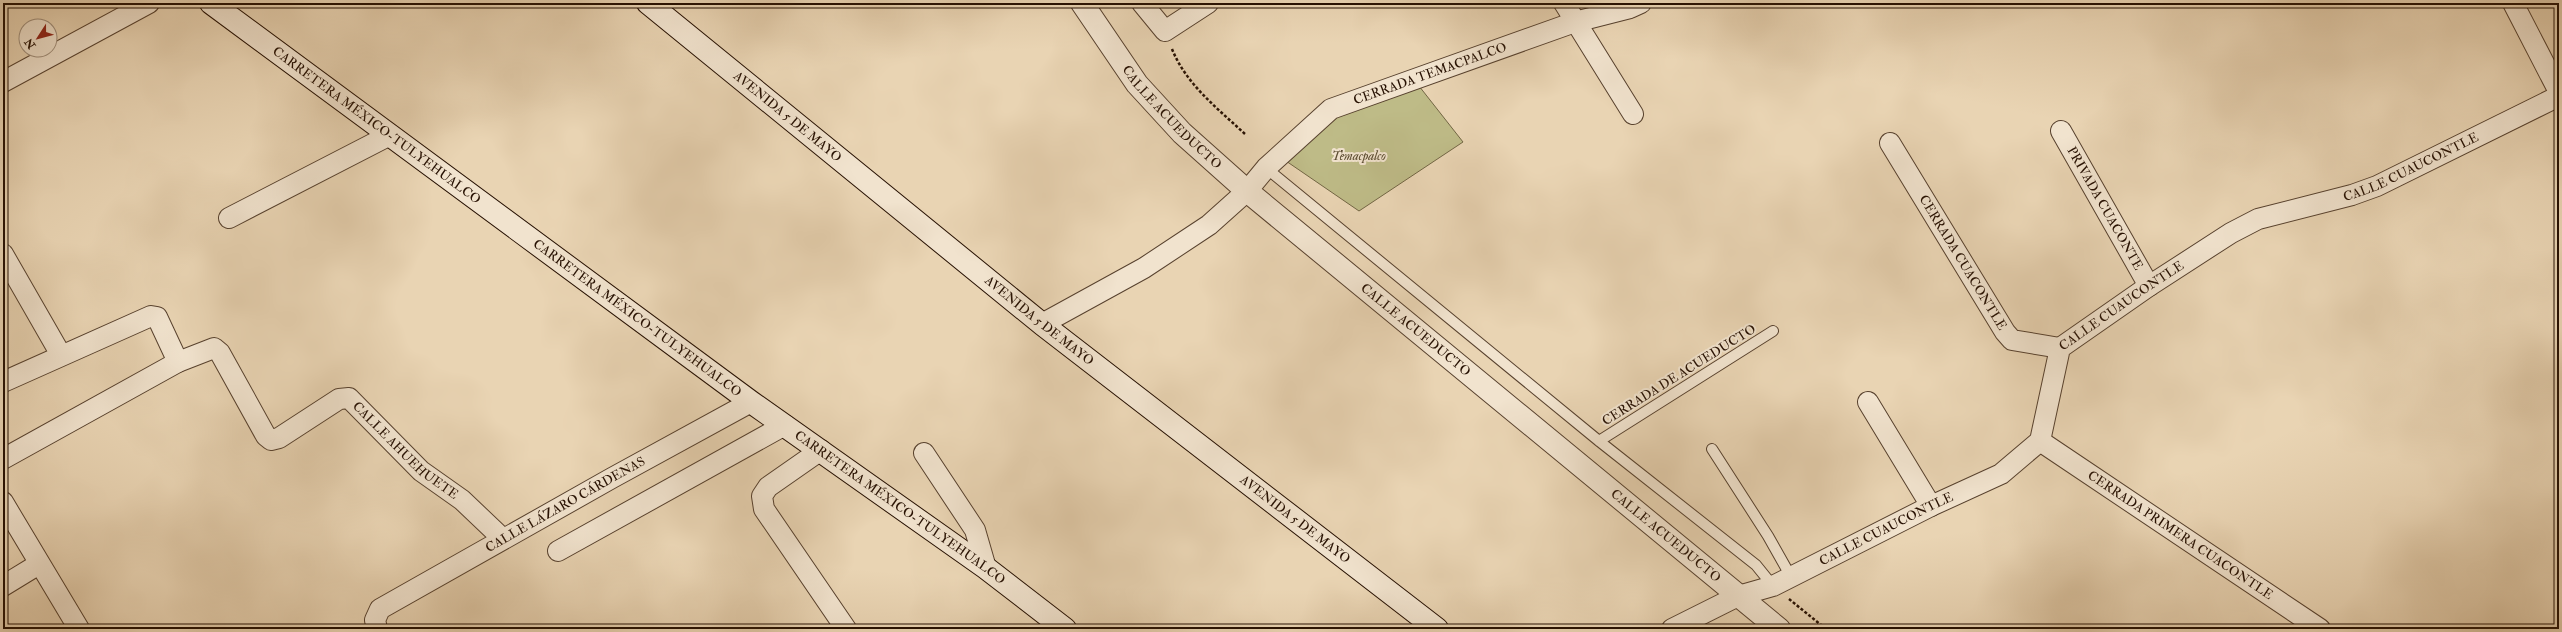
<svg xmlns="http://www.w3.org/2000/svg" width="2562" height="632" viewBox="0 0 2562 632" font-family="'IM FELL Double Pica',serif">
<rect width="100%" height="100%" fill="#e9d4b3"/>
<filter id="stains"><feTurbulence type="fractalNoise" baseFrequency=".005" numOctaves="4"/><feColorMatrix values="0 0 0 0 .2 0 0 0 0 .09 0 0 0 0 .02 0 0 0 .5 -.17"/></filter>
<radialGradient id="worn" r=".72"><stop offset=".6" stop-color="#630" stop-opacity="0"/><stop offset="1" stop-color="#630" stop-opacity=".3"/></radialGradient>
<!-- green -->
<path fill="#bebb87" stroke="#726644" d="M1419,86L1463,142L1359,211L1286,161L1334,117Z"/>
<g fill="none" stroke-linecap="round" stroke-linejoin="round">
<defs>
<path id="service" d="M1266,168L1599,441L1756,565L1773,586
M1599,441L1773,331
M1712,449L1768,536L1790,575"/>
<g id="minor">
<path d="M1142,3L1165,31L1208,3"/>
<path d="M1564,3L1633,114"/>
<path d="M2513,3L2559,92"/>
<path d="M3,82L149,3"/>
<path id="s1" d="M2061,131L2149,286"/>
<path id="s2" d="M1890,143L2005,332L2012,340L2060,348"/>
<path d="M229,218L390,135"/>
<path d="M3,254L61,355"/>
<path id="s3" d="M1042,324L1144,268L1209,225L1247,191L1266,168L1331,109L1575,22L1630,8L1641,3"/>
<path d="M3,382L151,316L157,317L178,362"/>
<path d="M1868,402L1931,506"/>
<path id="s4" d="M2040,441L2320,629"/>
<path d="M821,450L768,487L762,496L764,509L846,629"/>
<path d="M924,453L975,530L986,568"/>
<path id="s5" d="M3,459L178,362L214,348L220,353L266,436L271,440L279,438L339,399L349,398L421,471L462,500L503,539"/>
<path d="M3,502L79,629"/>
<path d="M558,551L785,425"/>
<path d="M3,586L39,564"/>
<path id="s6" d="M377,629L375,620L380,609L612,478L751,402"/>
<path id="s7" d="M1672,629L1738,596L1773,586L1931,506L2001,474L2040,441L2060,348L2149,286L2231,233L2258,219L2352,195L2377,186L2559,96"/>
</g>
<g id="tertiary">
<path id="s8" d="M1082,3L1137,84L1182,133L1247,191L1779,629"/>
</g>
<g id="secondary">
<path id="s9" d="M211,3L751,402L986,568L1065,629"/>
<path id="s10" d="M648,3L1042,324L1437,629"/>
</g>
</defs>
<!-- service casing -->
<use href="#service" stroke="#57412e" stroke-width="12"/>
<!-- minor casing -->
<use href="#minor" stroke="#57412e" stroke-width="22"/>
<!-- tertiary casing -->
<use href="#tertiary" stroke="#57412e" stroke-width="24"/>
<!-- secondary casing -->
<use href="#secondary" stroke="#261002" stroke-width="24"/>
<!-- path -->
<path stroke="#261002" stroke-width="2.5" stroke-dasharray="3 2" stroke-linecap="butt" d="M1172,49C1186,84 1217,108 1245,134
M1789,599L1826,629"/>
<!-- service -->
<use href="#service" stroke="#f1e3ce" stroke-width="10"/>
<!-- minor -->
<use href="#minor" stroke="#f1e3ce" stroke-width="20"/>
<!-- tertiary -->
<use href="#tertiary" stroke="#f1e3ce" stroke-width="22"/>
<!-- secondary -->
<use href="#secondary" stroke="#f1e3ce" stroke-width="22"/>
</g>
<g text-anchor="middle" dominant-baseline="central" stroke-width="4" stroke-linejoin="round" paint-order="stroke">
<!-- street labels -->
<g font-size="13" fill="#261002" stroke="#f1e3ce">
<text stroke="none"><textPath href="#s3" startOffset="468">CERRADA TEMACPALCO</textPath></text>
<text stroke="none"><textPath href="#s10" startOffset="180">AVENIDA 5 DE MAYO</textPath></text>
<text stroke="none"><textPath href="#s8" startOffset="146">CALLE ACUEDUCTO</textPath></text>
<text stroke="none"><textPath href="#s9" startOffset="206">CARRETERA MÉXICO-TULYEHUALCO</textPath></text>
<text stroke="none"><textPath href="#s7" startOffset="909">CALLE CUAUCONTLE</textPath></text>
<text stroke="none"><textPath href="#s1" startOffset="89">PRIVADA CUACONTE</textPath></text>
<text stroke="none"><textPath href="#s2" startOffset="140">CERRADA CUACONTLE</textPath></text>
<text stroke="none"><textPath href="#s7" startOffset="585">CALLE CUAUCONTLE</textPath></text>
<text stroke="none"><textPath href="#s9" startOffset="530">CARRETERA MÉXICO-TULYEHUALCO</textPath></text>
<text stroke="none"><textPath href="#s10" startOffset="504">AVENIDA 5 DE MAYO</textPath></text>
<text stroke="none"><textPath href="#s8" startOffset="470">CALLE ACUEDUCTO</textPath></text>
<text transform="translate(1679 375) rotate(-32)">CERRADA DE ACUEDUCTO</text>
<text stroke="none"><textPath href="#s5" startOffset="515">CALLE AHUEHUETE</textPath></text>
<text stroke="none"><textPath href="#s6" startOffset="234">CALLE LÁZARO CÁRDENAS</textPath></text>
<text stroke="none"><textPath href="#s9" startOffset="854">CARRETERA MÉXICO-TULYEHUALCO</textPath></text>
<text stroke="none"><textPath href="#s10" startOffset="828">AVENIDA 5 DE MAYO</textPath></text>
<text stroke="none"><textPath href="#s7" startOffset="237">CALLE CUAUCONTLE</textPath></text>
<text stroke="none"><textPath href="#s4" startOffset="169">CERRADA PRIMERA CUACONTLE</textPath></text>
<text stroke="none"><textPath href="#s8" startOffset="794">CALLE ACUEDUCTO</textPath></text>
</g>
<!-- park labels -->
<g font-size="13" font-style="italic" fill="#5b4c31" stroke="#f1e3ce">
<text x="1359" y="156">Temacpalco</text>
</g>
</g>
<!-- margin -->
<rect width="2562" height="632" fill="none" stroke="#e9d4b3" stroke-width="16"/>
<rect x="4" y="4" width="2554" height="624" fill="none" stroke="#261002" stroke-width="2"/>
<rect x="8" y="8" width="2546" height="616" fill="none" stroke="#261002"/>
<!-- north arrow -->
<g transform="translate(38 38) rotate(234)"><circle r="19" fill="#f1e3ce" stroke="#a08f7c"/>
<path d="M0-3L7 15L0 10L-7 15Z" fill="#8f2418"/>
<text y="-6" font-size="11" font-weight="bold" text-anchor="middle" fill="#261002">N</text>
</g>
<rect width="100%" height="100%" filter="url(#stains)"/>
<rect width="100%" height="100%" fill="url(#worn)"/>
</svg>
